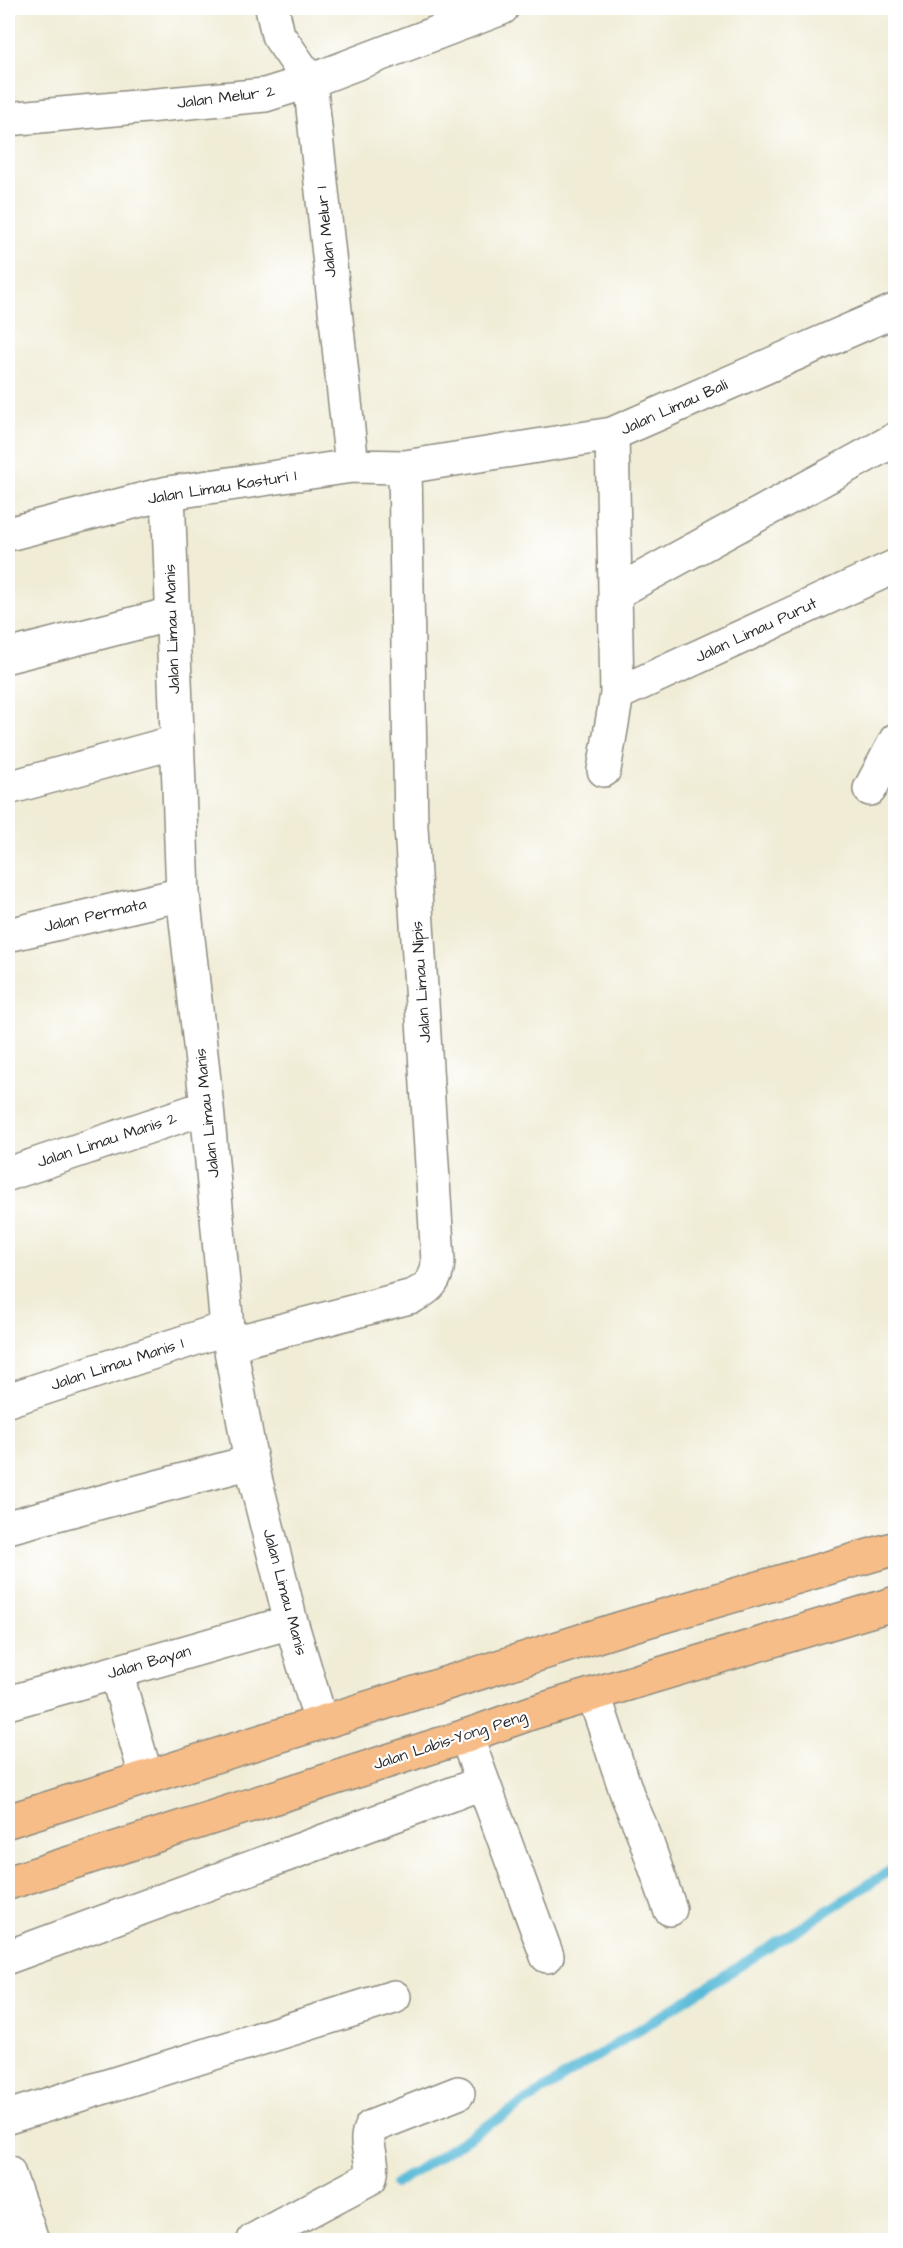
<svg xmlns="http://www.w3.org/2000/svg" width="903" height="2248" viewBox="0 0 903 2248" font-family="'Architects Daughter',sans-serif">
<rect width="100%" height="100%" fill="#fff"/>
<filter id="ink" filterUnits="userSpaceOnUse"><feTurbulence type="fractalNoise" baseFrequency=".0167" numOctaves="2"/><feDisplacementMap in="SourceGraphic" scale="12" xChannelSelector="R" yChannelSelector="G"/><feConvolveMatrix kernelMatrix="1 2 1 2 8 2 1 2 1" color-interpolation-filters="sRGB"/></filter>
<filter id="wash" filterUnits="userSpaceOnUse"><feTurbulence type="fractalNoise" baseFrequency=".008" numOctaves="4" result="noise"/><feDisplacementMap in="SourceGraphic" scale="24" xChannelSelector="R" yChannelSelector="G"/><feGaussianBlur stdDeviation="1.35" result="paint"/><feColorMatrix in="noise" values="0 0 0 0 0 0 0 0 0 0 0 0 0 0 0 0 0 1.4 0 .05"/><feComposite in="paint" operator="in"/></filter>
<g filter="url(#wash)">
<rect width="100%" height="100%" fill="#f0ecd6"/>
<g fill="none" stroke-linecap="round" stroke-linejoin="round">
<!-- stream -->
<path stroke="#59bad8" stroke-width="10" d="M395,2184L896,1867"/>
</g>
</g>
<g filter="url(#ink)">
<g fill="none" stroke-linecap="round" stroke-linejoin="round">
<defs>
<path id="minor" d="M272,8L278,35L310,81L352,466
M8,119L265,95L310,81L502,8
M168,493L183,894L207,1107L227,1328L251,1462L291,1622L321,1722
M8,534L168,493L352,466L405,467L612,434L896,310
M615,593L896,439
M8,656L172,614
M617,694L896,566
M604,770L617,694L612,434
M8,788L176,742
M870,789L896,740
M8,935L183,894
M8,1174L207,1107
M230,1344L413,1296C430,1288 437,1279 438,1261L411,827L405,467
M8,1400L227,1328
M8,1527L251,1462
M116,1672L146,1776
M594,1695L628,1797L643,1832L670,1909
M8,1703L291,1622
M466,1736L547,1956
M8,1957L482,1783
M8,2117L394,1997
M8,2172L32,2240
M254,2240L370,2178C376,2158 362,2145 371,2127L458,2093"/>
<path id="highway" d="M8,1821L619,1629L896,1548
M8,1883L466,1736L531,1713L896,1603"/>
</defs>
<!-- minor casing -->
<use href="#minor" stroke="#8e8c80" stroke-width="36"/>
<!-- highway casing -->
<use href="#highway" stroke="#8e8c80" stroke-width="36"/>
<!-- minor -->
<use href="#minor" stroke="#fff" stroke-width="33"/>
<!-- highway -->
<use href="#highway" stroke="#f7bd88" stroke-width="33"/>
</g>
</g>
<g text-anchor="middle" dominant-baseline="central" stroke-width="4.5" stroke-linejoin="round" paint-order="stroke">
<!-- street labels -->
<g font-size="16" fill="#2b2b2b" stroke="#fff">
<text transform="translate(226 97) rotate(-7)">Jalan Melur 2</text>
<text transform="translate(326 232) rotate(-96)">Jalan Melur 1</text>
<text transform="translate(674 407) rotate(-24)">Jalan Limau Bali</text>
<text transform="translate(222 487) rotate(-9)">Jalan Limau Kasturi 1</text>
<text transform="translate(172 629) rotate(-92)">Jalan Limau Manis</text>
<text transform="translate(756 630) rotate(-25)">Jalan Limau Purut</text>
<text transform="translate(95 915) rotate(-13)">Jalan Permata</text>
<text transform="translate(421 982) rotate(-94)">Jalan Limau Nipis</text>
<text transform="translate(207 1113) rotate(-96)">Jalan Limau Manis</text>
<text transform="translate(107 1140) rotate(-18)">Jalan Limau Manis 2</text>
<text transform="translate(117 1364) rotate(-18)">Jalan Limau Manis 1</text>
<text transform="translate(285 1592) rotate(75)">Jalan Limau Manis</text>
<text transform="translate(149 1662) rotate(-16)">Jalan Bayan</text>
<text transform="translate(450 1740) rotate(-18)">Jalan Labis-Yong Peng</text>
</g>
</g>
<!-- margin -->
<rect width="903" height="2248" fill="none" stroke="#fff" stroke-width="30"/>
</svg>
